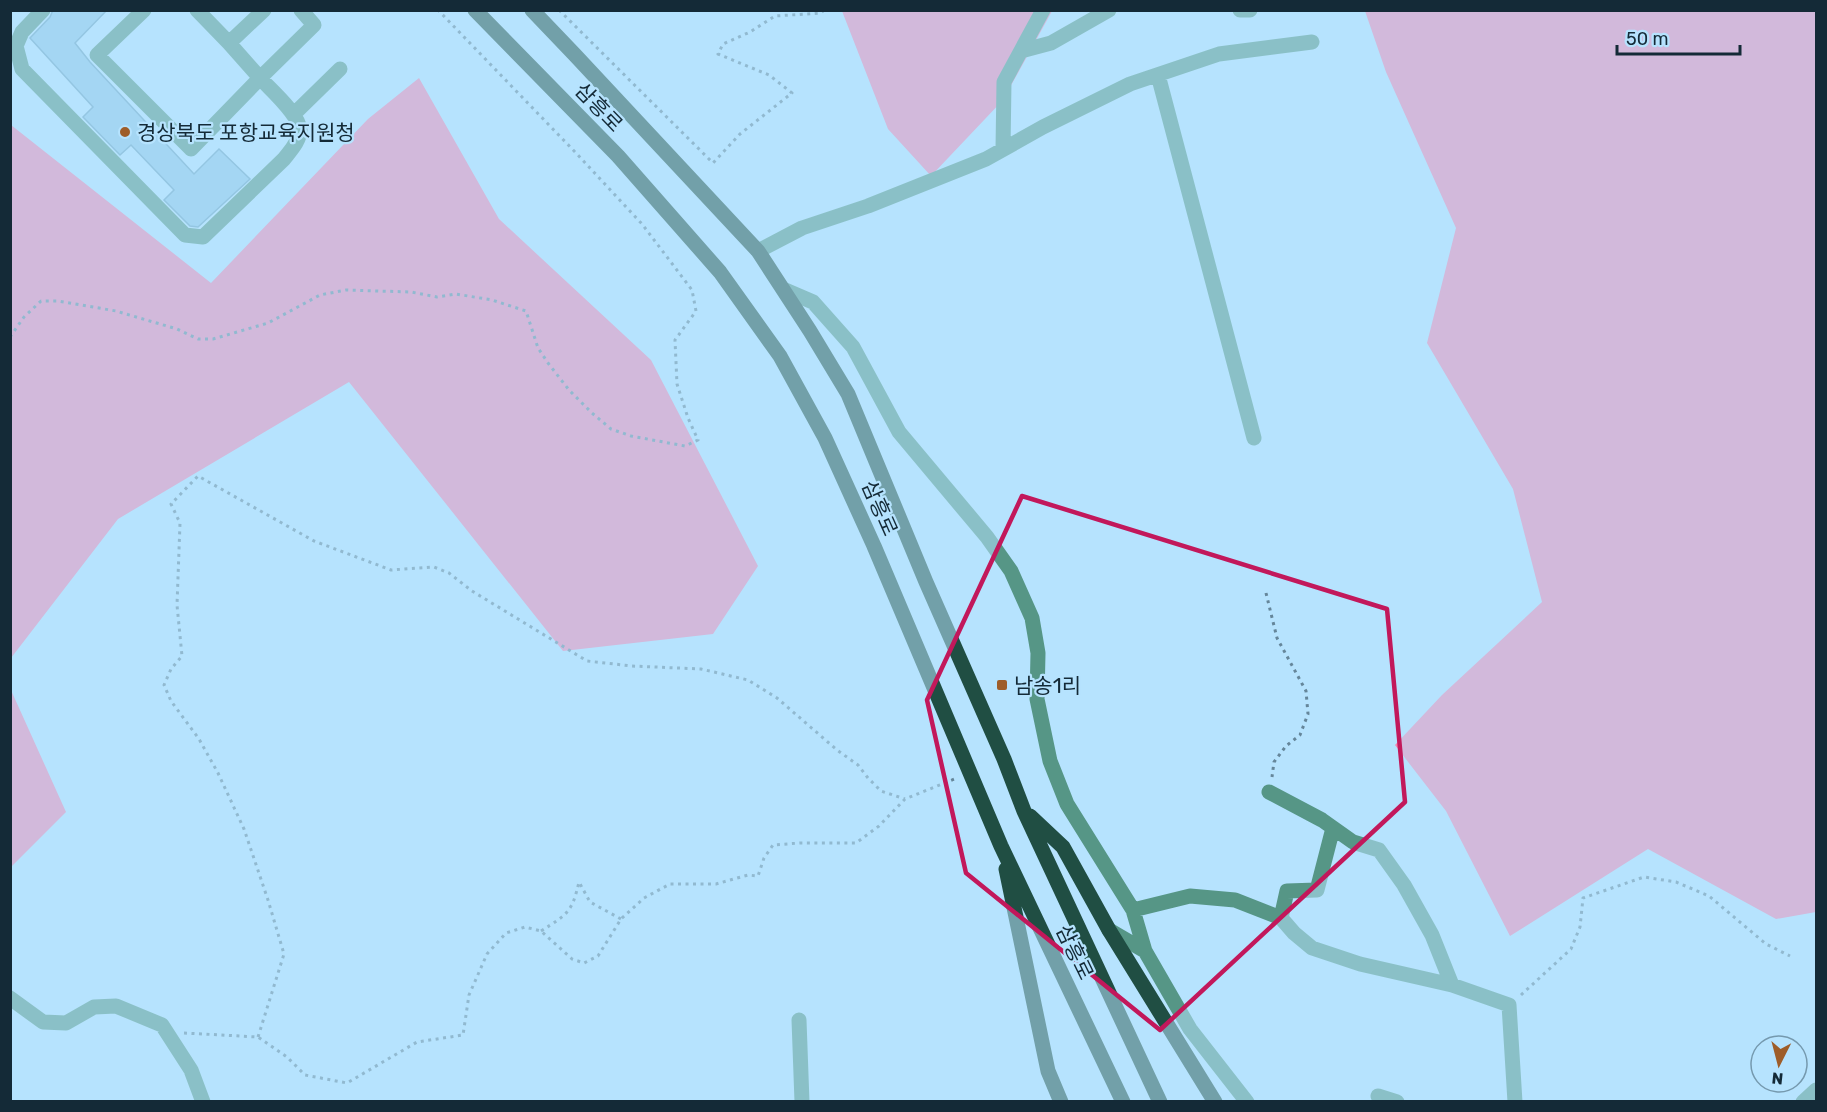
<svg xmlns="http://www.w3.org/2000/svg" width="1827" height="1112" viewBox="0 0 1827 1112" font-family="Rubik,'Noto Sans KR',sans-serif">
<rect width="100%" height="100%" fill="#b6e3fe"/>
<!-- green -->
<path fill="#f485b1" d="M842,11H1052L1003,100L931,176L888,129Z
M1365,11H1816V912L1776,919L1648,849L1510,936L1446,811L1395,745L1442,695L1542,602L1513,489L1427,343L1456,228L1386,72Z
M419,78L499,219L651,360L758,566L713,634L563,651L349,382L118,519L11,658V125L211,283L368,119Z
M10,688L66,812L11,867H10Z"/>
<!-- building -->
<path fill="#8ec5e7" stroke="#6ba2c2" stroke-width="1.5" d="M53,10H107L75,43L90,62L194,174L219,149L250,179L198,227L190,226L164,200L174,190L131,145L120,155L83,117L93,107L30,38L50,17Z"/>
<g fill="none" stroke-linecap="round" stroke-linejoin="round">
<!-- path -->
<path stroke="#65869a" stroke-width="3" stroke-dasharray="3 4.5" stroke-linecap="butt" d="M559,10L713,163L740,134L792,93L769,75L718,54L723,44L750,32L775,16L821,13L824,10
M10,337L24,317L41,301H58L116,311L177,329L198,339H213L268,323L320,295L346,290L411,292L437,297L456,294L492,300L526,311L538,348L548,363L569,390L592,413L611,429L631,436L685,446L698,440L688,418L677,384L675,340L696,311L692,290L642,224L577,154L438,10
M1266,593L1277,638L1306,691L1308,714L1300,735L1286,746L1274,762L1272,777
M541,931C568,914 572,912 579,882L590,902L621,919
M1521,995L1571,949L1580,927L1583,898L1644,877L1676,882L1709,896L1766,944L1790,956
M184,1033L258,1037L287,1057L305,1075L347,1083L417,1042L463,1035L469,995L487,954L506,933L525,927L541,931L572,959L584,963L598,956L621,919L644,898L670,884H716L748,875L758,876L764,858L773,845L800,843H856L879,826L905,799L957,778
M258,1037L284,954L268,900L244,829L218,773L199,739L171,701L164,685L171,669L182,656L177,605L180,523L171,504L198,476L314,541L391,570L434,567L449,573L472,591L587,661L632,666L701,669L748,680L777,698L837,750L858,765L868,778L881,791L905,799"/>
<!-- minor -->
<path stroke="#569686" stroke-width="15" d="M43,10L22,32L16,46L22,69L185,235L203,237L284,159C290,151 300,141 300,130C299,114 271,90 260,78L191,149L97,55L144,10
M197,10L229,43L260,78L314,25L301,10
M1240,10H1250
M229,43L264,10
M1021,51L1051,43L1109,10
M1158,75L1254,438
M294,114L340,69
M1003,149L1004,82L1043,10
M758,251L802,228L868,206L986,159L1043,127L1130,84L1219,54L1312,42
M785,290L813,302L853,347L899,432L987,537L1011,571L1032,618L1038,653L1037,699L1050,761L1067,804L1133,910L1145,951
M1269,792L1322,820L1353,842L1379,850L1404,885L1432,935L1452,985L1509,1005L1515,1102
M1133,910L1190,896L1235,900L1281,918L1294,933L1312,948L1360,964L1452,985
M1281,918L1287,891L1317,890L1333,828
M1109,930L1145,951L1190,1029L1247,1102
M10,998L43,1022L66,1023L94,1007L116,1006L162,1025L191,1070L203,1102
M799,1020L802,1102
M1378,1096L1397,1102
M1803,1102L1816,1090"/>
<!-- major -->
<path stroke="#204e43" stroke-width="15" d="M475,10L618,156L720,272L780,356L825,438L874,546L1001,846L1123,1102
M532,10L575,55L758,251L810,331L848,394L926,582L1004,759L1024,811L1160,1102
M1030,816L1063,847L1109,930L1215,1102
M1006,869L1048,1071L1061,1102"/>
</g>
<!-- marked area -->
<path d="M0 0H1827V1112H0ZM1022,496L1387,609L1405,802L1160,1030L966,873L927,700Z" fill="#b6e3fe" fill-opacity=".55" fill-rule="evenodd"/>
<path fill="none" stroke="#c2185b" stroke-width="4.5" stroke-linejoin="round" d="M1022,496L1387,609L1405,802L1160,1030L966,873L927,700Z"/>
<!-- markers -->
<g fill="#9e5d29" stroke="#b6e3fe" stroke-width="2">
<circle cx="125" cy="132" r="6"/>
<rect x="996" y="679" width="12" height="12" rx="3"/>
</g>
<g text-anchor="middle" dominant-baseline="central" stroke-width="4.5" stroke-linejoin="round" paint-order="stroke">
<!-- street labels -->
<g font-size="21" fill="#142a37" stroke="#b6e3fe">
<text transform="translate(599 107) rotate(46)">삼흥로</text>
<text transform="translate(880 508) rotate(66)">삼흥로</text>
<text transform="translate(1075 952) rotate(64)">삼흥로</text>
</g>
<!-- poi labels -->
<g font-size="21" fill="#142a37" stroke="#b6e3fe" text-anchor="start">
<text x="137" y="132">경상북도 포항교육지원청</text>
<text x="1014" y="685">남송1리</text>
</g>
</g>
<!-- border -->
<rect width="1827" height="1112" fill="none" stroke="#142a37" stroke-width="24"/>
<!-- north arrow -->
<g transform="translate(1779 1064) rotate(186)"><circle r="28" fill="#b6e3fe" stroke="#7599ae" stroke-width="1.5"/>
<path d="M0-4.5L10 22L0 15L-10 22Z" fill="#9e5d29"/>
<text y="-9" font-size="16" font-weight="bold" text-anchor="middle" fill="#142a37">N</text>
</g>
<!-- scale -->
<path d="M1617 45v9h123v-9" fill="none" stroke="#142a37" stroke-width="3"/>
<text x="1626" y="45" font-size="18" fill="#142a37" stroke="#b6e3fe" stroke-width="4.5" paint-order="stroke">50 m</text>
</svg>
